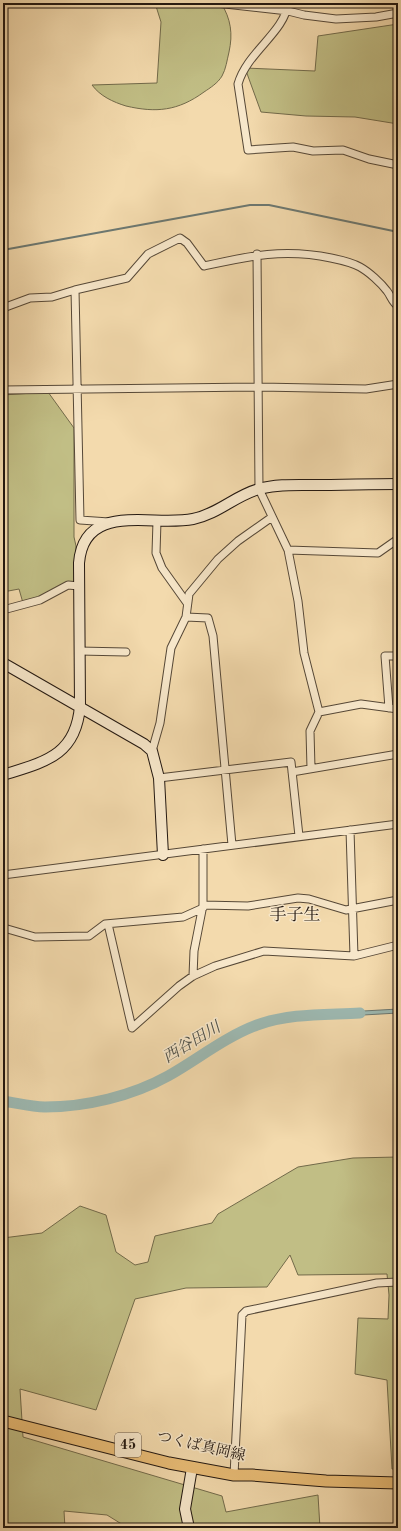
<svg xmlns="http://www.w3.org/2000/svg" width="401" height="1531" viewBox="0 0 401 1531" font-family="'Old Standard TT','Noto Serif JP',serif">
<rect width="100%" height="100%" fill="#f3daad"/>
<filter id="stains"><feTurbulence type="fractalNoise" baseFrequency=".005" numOctaves="4"/><feColorMatrix values="0 0 0 0 .2 0 0 0 0 .09 0 0 0 0 .02 0 0 0 .5 -.17"/></filter>
<radialGradient id="worn" r=".72"><stop offset=".6" stop-color="#630" stop-opacity="0"/><stop offset="1" stop-color="#630" stop-opacity=".3"/></radialGradient>
<!-- green -->
<path fill="#c1be85" stroke="#726a4a" d="M155,3H221C231,19 233,34 229,52C227,60 226,69 222,76C218,83 210,88 204,92C178,111 156,113 126,106C113,102 100,96 92,85L157,83L161,22Z
M398,24V124L355,117L306,116L261,112L245,68L315,71L318,36Z
M48,392L74,428V537L76,546L75,580L68,585L23,603L19,589L3,592V395Z
M398,1157V1469H392L387,1380L355,1374L358,1318L388,1319L389,1295L387,1274L298,1275L290,1255L267,1287L186,1288L135,1299L96,1410L20,1389L23,1437L222,1496L226,1512L318,1495L320,1528H128L107,1515L64,1511L65,1528H3V1238L42,1233L80,1206L106,1215L116,1252L135,1265L148,1262L155,1236L212,1223L218,1214L298,1167L353,1158Z"/>
<!-- water -->
<path fill="#9db9b2" stroke="#6c7871" d="M398,1009V1013L346,1016V1012Z"/>
<g fill="none" stroke-linecap="round" stroke-linejoin="round">
<!-- stream -->
<path stroke="#6c7871" stroke-width="2" d="M3,250L250,205H269L398,232"/>
<!-- river -->
<path stroke="#9db9b2" stroke-width="11" d="M3,1101C17,1103 31,1107 45,1107C86,1107 132,1096 168,1076C198,1059 225,1037 257,1025C290,1013 326,1015 360,1013"/>
<defs>
<path id="street" d="M216,3L288,11L304,15L336,19L376,17L398,13
M288,3C285,32 247,52 238,84L248,150L293,147L313,151L343,150L369,159L398,165
M257,254L259,489L288,550L298,601L304,653L319,712L310,731L311,768
M75,290L80,520L109,522
M3,308L30,298L52,297L75,290L127,278L148,254L180,238L187,243L204,266C249,256 284,248 331,258C341,260 351,262 360,267C369,272 381,283 387,291C391,296 392,302 398,306
M3,390L260,387L366,389L398,384
M157,521L156,553L162,568L187,603
M288,550L378,553L398,539
M3,610L40,600L68,585L79,586
M186,617L208,618L213,636L232,845
M79,651L126,652
M389,708L385,656H398
M319,712L361,704L398,709
M152,751L160,723L171,648L186,617L189,594L218,559L238,541L272,517
M292,772L398,754
M159,778L291,762L299,836
M350,830L354,956
M3,875L398,824
M203,905L248,906L298,898L309,899L346,910L398,900
M108,924L132,1028L179,986L193,976L215,966L264,951L354,956L398,945
M4,928L35,937L89,936L105,924L183,917L203,908
M193,976L194,951L203,905V849
M234,1475L242,1315L246,1311L377,1283L398,1282"/>
<path id="secondary" d="M3,663L144,744L152,751L159,778L163,855
M3,775C44,762 76,756 80,706L79,563C84,501 152,527 193,519C218,514 236,495 259,489C276,484 296,485 313,485C341,485 370,484 398,484
M189,1528L185,1509L192,1468"/>
<path id="primary" d="M3,1421L169,1463L234,1475H252L326,1481L398,1483"/>
</defs>
<!-- street casing -->
<use href="#street" stroke="#564837" stroke-width="9"/>
<!-- secondary casing -->
<use href="#secondary" stroke="#221710" stroke-width="12"/>
<!-- primary casing -->
<use href="#primary" stroke="#221710" stroke-width="13"/>
<!-- street -->
<use href="#street" stroke="#f7e7ca" stroke-width="7"/>
<!-- secondary -->
<use href="#secondary" stroke="#f7e7ca" stroke-width="10"/>
<!-- primary -->
<use href="#primary" stroke="#eabd76" stroke-width="11"/>
</g>
<g text-anchor="middle" dominant-baseline="central" stroke-width="3" stroke-linejoin="round" paint-order="stroke">
<!-- shield labels -->
<rect fill="#f7e7ca" stroke="#625548" stroke-width="1" x="115" y="1433" width="26" height="24" rx="3"/>
<g font-size="14" font-weight="bold" fill="#221710">
<text x="128" y="1445">45</text>
</g>
<!-- street labels -->
<g font-size="15" fill="#221710" stroke="#f7e7ca">
<text transform="translate(201 1447) rotate(13)">つくば真岡線</text>
</g>
<!-- water labels -->
<g font-size="16" font-style="italic" fill="#4d5049" stroke="#f7e7ca">
<text transform="translate(192 1043) rotate(-31)">西谷田川</text>
</g>
<!-- quarter labels -->
<g font-size="17" fill="#221710" stroke="#f7e7ca">
<text x="295" y="915">手子生</text>
</g>
</g>
<!-- margin -->
<rect width="401" height="1531" fill="none" stroke="#f3daad" stroke-width="16"/>
<rect x="4" y="4" width="393" height="1523" fill="none" stroke="#221710" stroke-width="2"/>
<rect x="8" y="8" width="385" height="1515" fill="none" stroke="#221710"/>
<rect width="100%" height="100%" filter="url(#stains)"/>
<rect width="100%" height="100%" fill="url(#worn)"/>
</svg>
